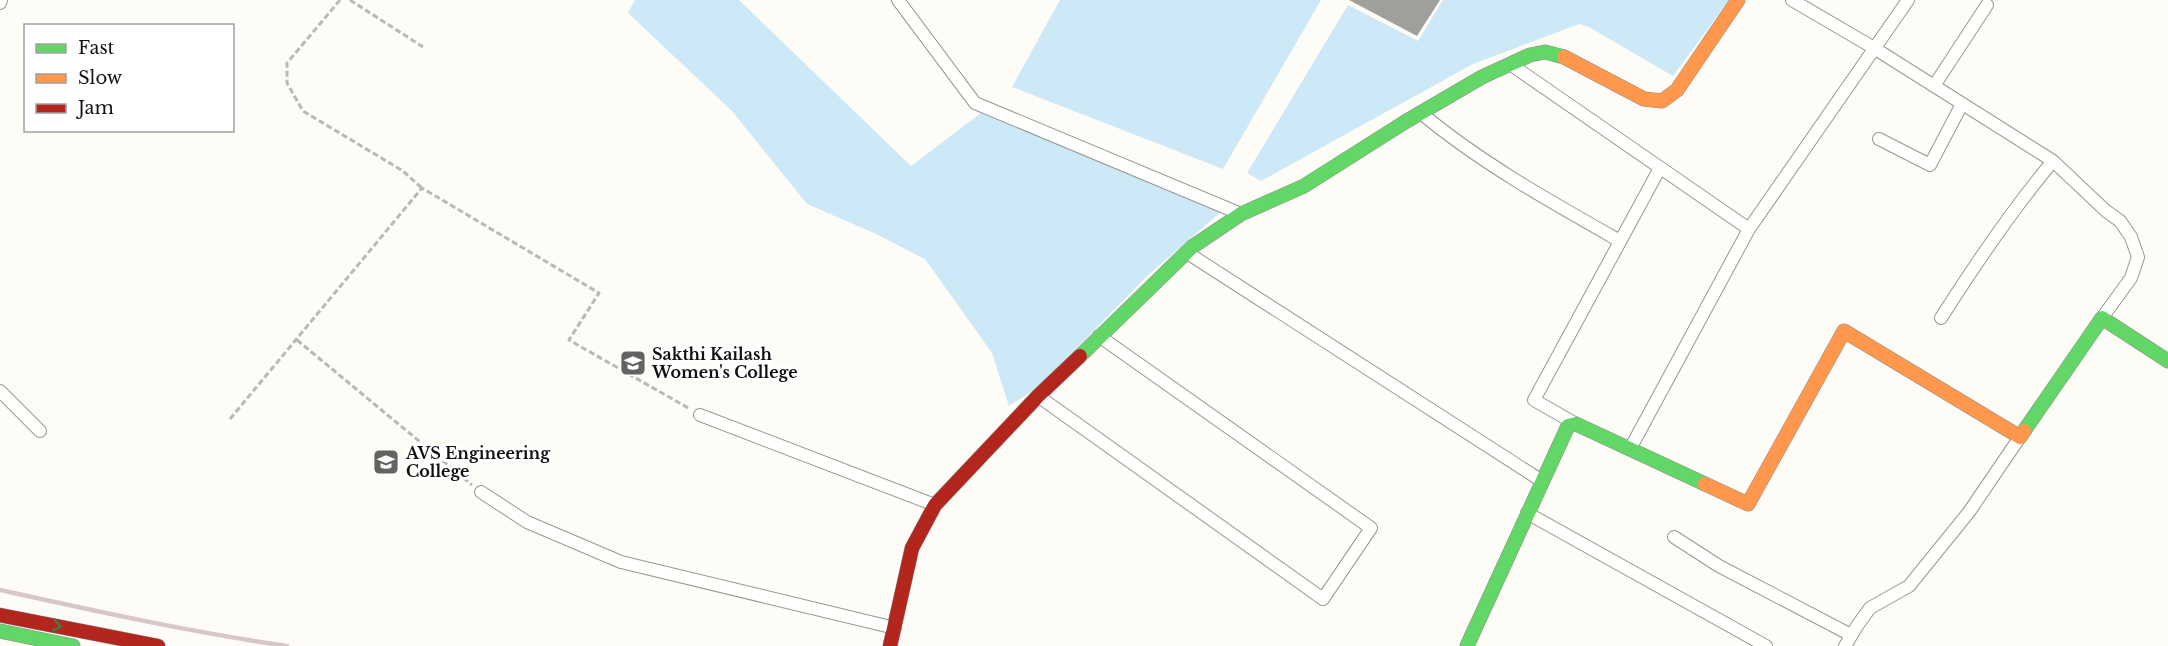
<svg xmlns="http://www.w3.org/2000/svg" width="2168" height="646" viewBox="0 0 2168 646" font-family="'Libre Baskerville',serif">
<rect width="100%" height="100%" fill="#fdfcf7"/>
<!-- water -->
<path fill="#cde8f7" d="M635,0H739L911,166L981,113L1222,211L1146,277L1039,387L1009,406L992,353L925,259L874,233L807,204L732,111L628,13Z
M1060,0H1321L1223,169L1012,87Z
M1443,0H1729L1673,76L1589,27L1579,24L1473,64L1261,181L1247,173L1348,5L1418,41Z"/>
<!-- building -->
<path fill="#a19f9c" d="M1349,0H1440L1417,36Z"/>
<g fill="none" stroke-linecap="round" stroke-linejoin="round">
<defs>
<path id="street" d="M898,0L975,103L1241,214
M1792,0L1874,48L2053,161L2106,211L2120,221L2131,237L2138,257L2131,278L2102,318
M0,3L1,0
M1510,64L1749,229
M1934,86L1987,5
M1421,113C1481,163 1551,202 1620,241
M1879,139L1930,165L1962,104
M1186,252L1542,481
M1941,318C1976,263 2011,211 2053,161
M0,391L40,431
M1038,396L1323,599L1371,528L1099,336
M700,415L935,505
M1576,424L1534,400L1660,168
M1630,449L1749,229L1908,0
M481,492L527,522L621,562L895,628
M1527,513L1766,646
M1674,537L1719,566L1851,635
M1845,646L1857,626L1870,608L1909,586L1969,512L2020,437"/>
<path id="fast" d="M1080,356L1192,247L1241,214L1304,186L1405,122L1482,77L1530,55L1545,52L1564,57
M2024,431L2102,318L2168,361
M0,631L73,646
M1467,646L1568,426L1576,424L1705,484"/>
<path id="slow" d="M1564,57L1644,99L1662,101L1677,90L1738,0
M1705,484L1748,504L1844,331L2020,437L2024,431"/>
<path id="jam" d="M0,615L158,646
M890,646L912,548L935,505L1038,396L1080,356"/>
</defs>
<!-- street casing -->
<use href="#street" stroke="#979795" stroke-width="14"/>
<!-- fast casing -->
<use href="#fast" stroke="#8e8d8b" stroke-width="15"/>
<!-- slow casing -->
<use href="#slow" stroke="#8e8d8b" stroke-width="15"/>
<!-- jam casing -->
<use href="#jam" stroke="#8e8d8b" stroke-width="15"/>
<!-- path -->
<path stroke="#b9b9b8" stroke-width="3" stroke-dasharray="6 3" stroke-linecap="butt" d="M340,0L287,63V83L303,111L403,171L422,188
M350,0L423,47
M297,340L472,485
M230,419L422,188L599,293L569,340L690,409"/>
<!-- street -->
<use href="#street" stroke="#fffffe" stroke-width="12"/>
<!-- fast -->
<use href="#fast" stroke="#63d668" stroke-width="14"/>
<!-- slow -->
<use href="#slow" stroke="#ff974d" stroke-width="14"/>
<!-- jam -->
<use href="#jam" stroke="#b3261e" stroke-width="14"/>
<!-- rail -->
<path stroke="#d9c6c7" stroke-width="4.5" d="M0,590C95,611 190,632 287,646"/>
</g>
<!-- one-way arrows -->
<defs><path id="oneway-chevron" d="M-2-3.5L2.5 0L-2 3.5" fill="none" stroke-width="1.6" stroke-linecap="round" stroke-linejoin="round" transform="scale(1.5)"/></defs>
<use stroke="#3e7d41" href="#oneway-chevron" transform="translate(57 626) rotate(11)"/>
<!-- icons -->
<defs>
<symbol id="university-square" viewBox="-11 -11 22 22"><rect x="-9" y="-9" width="18" height="18" rx="4" fill="#646362" stroke="#fff"/><path d="M0-5L7-2L0 1L-7-2ZM-4 1L0 2.5L4 1V4Q0 6-4 4Z" fill="#fff"/></symbol>
</defs>
<g fill-rule="evenodd">
<use href="#university-square" x="618" y="348" width="30" height="30"/>
<use href="#university-square" x="371" y="447" width="30" height="30"/>
</g>
<g text-anchor="middle" dominant-baseline="central" stroke-width="6" stroke-linejoin="round" paint-order="stroke">
<!-- poi labels -->
<g font-size="16" font-weight="bold" fill="#111" stroke="#fff" text-anchor="start">
<text x="652" y="354">Sakthi Kailash<tspan x="652" dy="18">Women's College</tspan></text>
<text x="406" y="453">AVS Engineering<tspan x="406" dy="18">College</tspan></text>
</g>
</g>
<!-- legend -->
<rect x="24" y="24" width="210" height="108" fill="#ffffff" stroke="#a0a0a0" stroke-width="1.5"/>
<rect x="36" y="44" width="30" height="9" fill="#63d668" stroke="#a0a0a0" stroke-width="1.5"/>
<text x="78" y="54" font-size="18" fill="#111111">Fast</text>
<rect x="36" y="74" width="30" height="9" fill="#ff974d" stroke="#a0a0a0" stroke-width="1.5"/>
<text x="78" y="84" font-size="18" fill="#111111">Slow</text>
<rect x="36" y="104" width="30" height="9" fill="#b3261e" stroke="#a0a0a0" stroke-width="1.5"/>
<text x="78" y="114" font-size="18" fill="#111111">Jam</text>
</svg>
